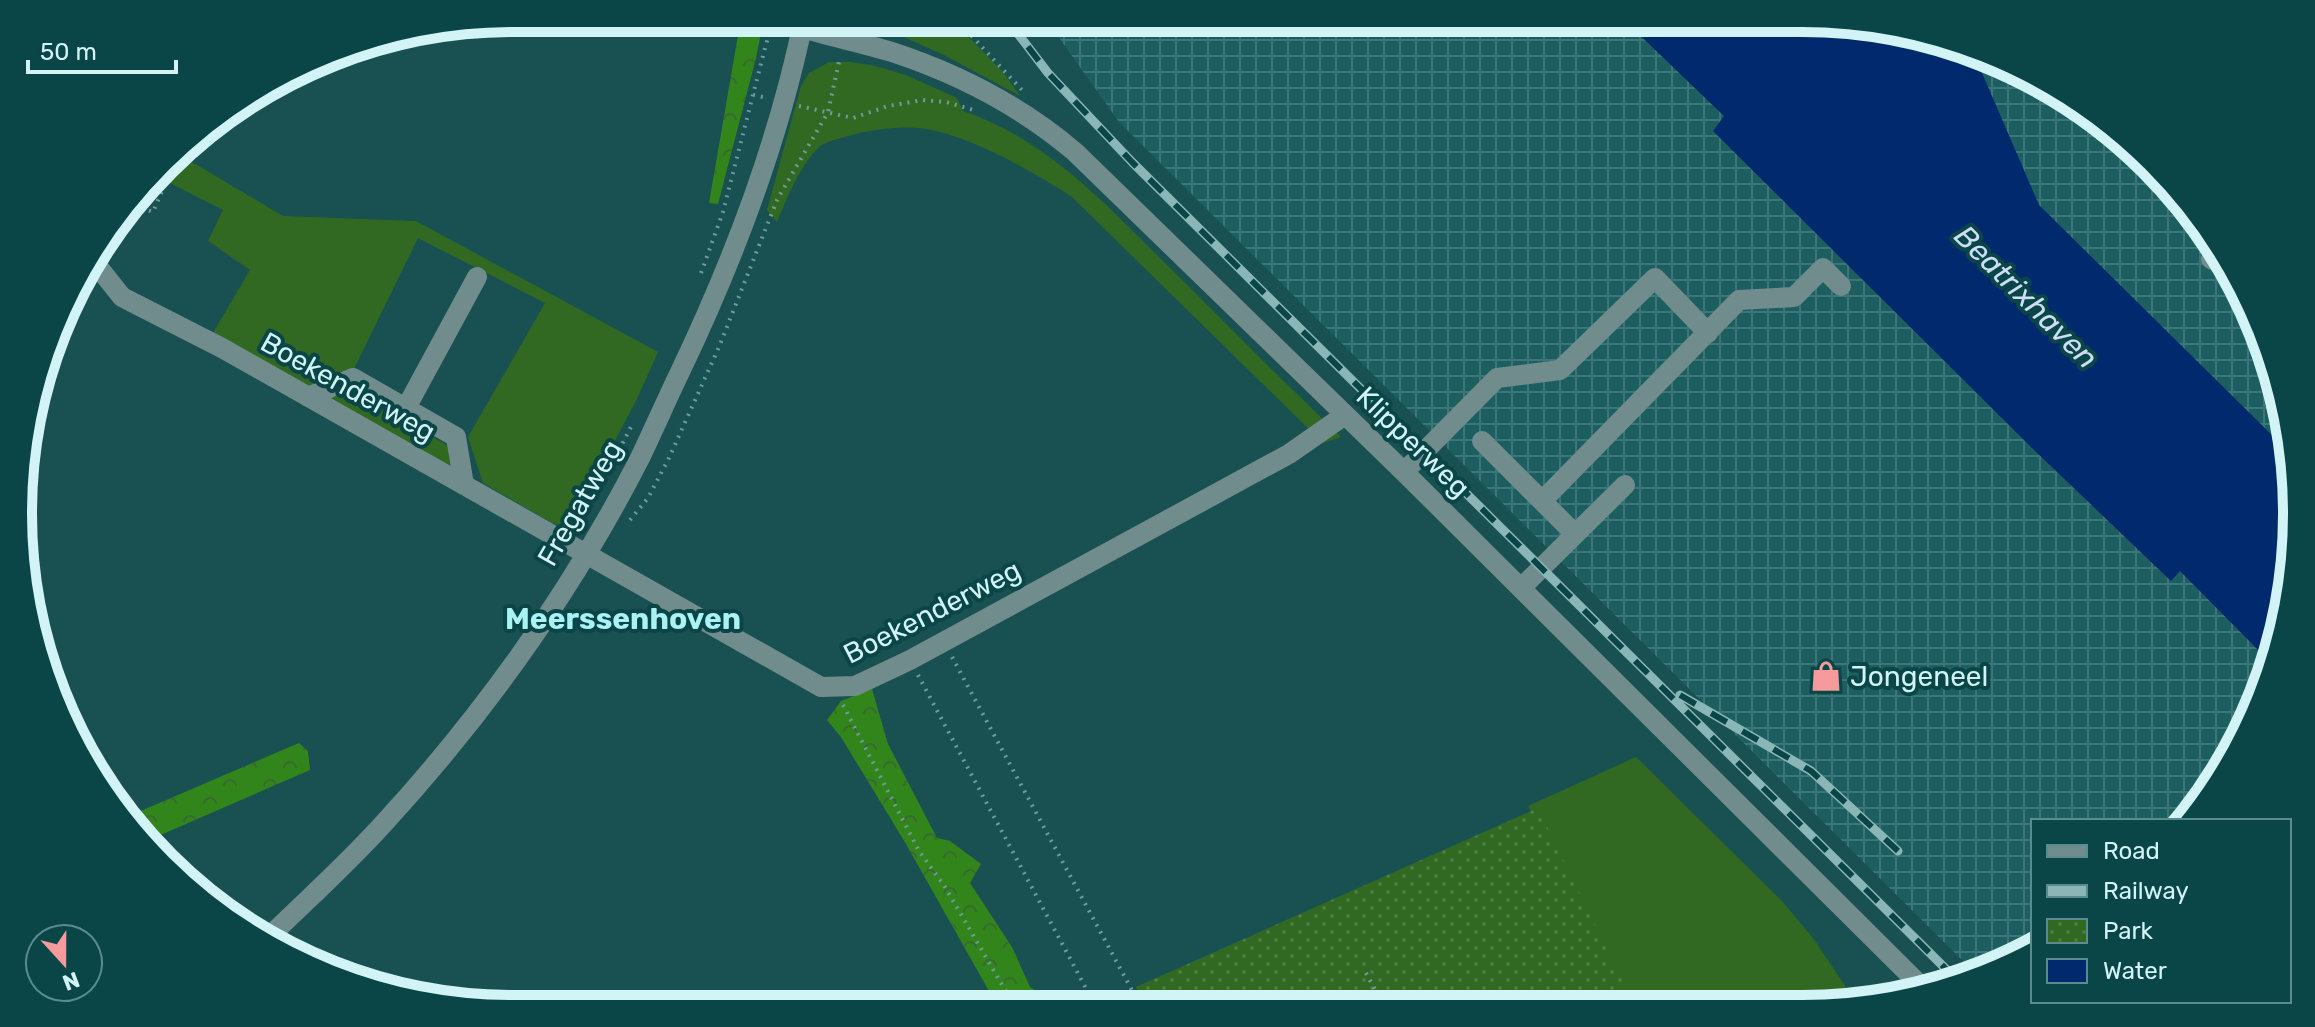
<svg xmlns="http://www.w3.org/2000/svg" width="2315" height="1027" viewBox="0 0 2315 1027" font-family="Rubik,sans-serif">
<defs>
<pattern id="industrial-grid" width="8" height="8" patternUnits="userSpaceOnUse" patternTransform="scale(2)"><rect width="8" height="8" fill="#1d5e61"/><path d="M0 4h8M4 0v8" fill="none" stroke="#3d7678"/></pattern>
<pattern id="forest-crowns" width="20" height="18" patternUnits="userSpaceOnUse" patternTransform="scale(2)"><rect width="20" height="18" fill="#32851b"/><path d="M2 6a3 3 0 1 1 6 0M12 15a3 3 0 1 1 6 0" fill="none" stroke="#386a30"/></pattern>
<pattern id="park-dots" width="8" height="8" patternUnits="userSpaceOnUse" patternTransform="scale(2)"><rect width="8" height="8" fill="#316923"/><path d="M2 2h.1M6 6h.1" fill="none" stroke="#4e7f44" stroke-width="1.8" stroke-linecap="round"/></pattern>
</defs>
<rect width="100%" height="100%" fill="#195052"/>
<!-- industrial -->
<path fill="url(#industrial-grid)" d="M1045,18H1802L1991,56L2152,163L2259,323L2297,513L2259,703L2195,815L2189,821H2033V947L1992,971L1977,975L1119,122Z"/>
<!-- grass -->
<path fill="#316923" d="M861,18H950L1003,72L1020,96L944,55Z
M829,62H851L876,66L906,75L957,98L963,111C1051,141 1110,209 1175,273C1230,328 1285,383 1341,437L1323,443L1072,197C1034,172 972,137 927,129C903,125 871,129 848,136C839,139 826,141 819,147C799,167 788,196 777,222L767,210L801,86L809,73Z
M177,153L283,216L416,221L658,352L636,401L569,527L552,523L483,483L468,437L545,303L418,238L353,371L311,388L213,333L250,270L208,241L223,210L160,178Z
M347,388L452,448L456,473L325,398Z
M1636,757L1782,901L1813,938L1858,1005H1630L1528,806Z"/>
<!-- forest -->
<path fill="url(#forest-crowns)" d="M741,18H764L756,58L718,204L709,203Z
M872,689L888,744L937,838L950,841L981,864L970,883L1012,947L1030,987L1059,1007H998L906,844L841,737L827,720L841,701Z
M299,743L308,751L310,770L149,840L129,816Z"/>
<!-- park -->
<path fill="url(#park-dots)" d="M1538,808L1634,1005L1147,1007L1136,987Z"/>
<!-- water -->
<path fill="#00296e" d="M1622,18H1802L1973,52L2039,205L2284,447L2297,513L2268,660L2180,571L2171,581L2032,448L1713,131L1724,116Z"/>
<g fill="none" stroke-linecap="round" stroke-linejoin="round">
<!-- path -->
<path stroke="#6e9b9d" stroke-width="4" stroke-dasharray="2 6" stroke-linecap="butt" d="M955,18L1022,90
M753,95L768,98
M799,106L853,118L888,106L923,100L946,102L977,111
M134,205L153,212L180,149
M701,273L723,212L766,44L775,18
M593,500L633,423
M630,520L648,498L669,458L719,347L777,200L828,112L840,57
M952,657L1141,1007
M918,675L1096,1007
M843,705L919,851L945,887L1015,1007
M1366,973L1384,1006"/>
<!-- minor -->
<path stroke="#708c8d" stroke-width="20" d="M802,28C832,37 862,43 892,52C959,74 1022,107 1075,152L1404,472L1924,989
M91,258L122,297L222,348L821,687L855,686L910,660L1289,454L1345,415
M2211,259L2218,262
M308,397L353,378L456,437L464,485
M406,408L477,277
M1482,441L1575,534
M1404,472L1497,378L1560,370L1655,278L1708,333
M1542,501L1739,300L1794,297L1823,268L1841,286
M1521,588L1625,485
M269,937C308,899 349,862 385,822C484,714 572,590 639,460C653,431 666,401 680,372C734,259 779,141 804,18"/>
<defs>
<path id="rail" d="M1006,18L1048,73L1132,162L1957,980
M1680,695L1811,771L1898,851"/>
</defs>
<!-- rail casing -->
<use href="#rail" stroke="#8bb6b8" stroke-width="9"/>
<!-- rail -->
<use href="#rail" stroke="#0a4547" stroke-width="6" stroke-dasharray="18" stroke-linecap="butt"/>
</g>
<!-- icons -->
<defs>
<symbol id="shop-bare" viewBox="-9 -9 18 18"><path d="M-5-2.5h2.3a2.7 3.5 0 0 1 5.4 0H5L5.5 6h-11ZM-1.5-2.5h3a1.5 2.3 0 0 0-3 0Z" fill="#f59b9b" stroke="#0a4547" stroke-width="2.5" paint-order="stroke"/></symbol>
</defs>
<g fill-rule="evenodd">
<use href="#shop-bare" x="1804" y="654" width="44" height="44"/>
</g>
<g text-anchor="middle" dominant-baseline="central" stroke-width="8" stroke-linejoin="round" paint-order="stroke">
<!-- street labels -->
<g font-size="28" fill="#d2f4f6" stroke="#0a4547">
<text transform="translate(348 387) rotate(29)">Boekenderweg</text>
<text transform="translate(1413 442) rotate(44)">Klipperweg</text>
<text transform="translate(580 503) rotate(-60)">Fregatweg</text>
<text transform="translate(932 612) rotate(-27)">Boekenderweg</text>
</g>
<!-- poi labels -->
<g font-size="28" fill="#d2f4f6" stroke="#0a4547" text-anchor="start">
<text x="1850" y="676">Jongeneel</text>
</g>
<!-- water labels -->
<g font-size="30" font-style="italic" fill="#cdddf5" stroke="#0a4547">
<text transform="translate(2026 297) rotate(45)">Beatrixhaven</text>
</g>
<!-- neighbourhood labels -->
<g font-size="30" font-weight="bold" fill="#abf2f5" stroke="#0a4547">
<text x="623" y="619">Meerssenhoven</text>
</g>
</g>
<!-- crop -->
<path d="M0 0H2315V1027H0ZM513 32H1802A481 481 0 0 1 2283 513V514A481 481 0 0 1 1802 995H513A481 481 0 0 1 32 514V513A481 481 0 0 1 513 32Z" fill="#0a4547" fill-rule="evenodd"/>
<path fill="none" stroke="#d2f4f6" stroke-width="10" d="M513 32H1802A481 481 0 0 1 2283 513V514A481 481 0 0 1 1802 995H513A481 481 0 0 1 32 514V513A481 481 0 0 1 513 32Z"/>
<!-- legend -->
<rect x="2031" y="819" width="260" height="184" fill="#0a4547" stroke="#5a8b8d" stroke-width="2"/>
<rect x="2047" y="845" width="40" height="12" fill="#708c8d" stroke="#5a8b8d" stroke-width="2"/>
<text x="2103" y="859" font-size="24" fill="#d2f4f6">Road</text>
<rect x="2047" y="885" width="40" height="12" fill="#8bb6b8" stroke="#5a8b8d" stroke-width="2"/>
<text x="2103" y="899" font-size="24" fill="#d2f4f6">Railway</text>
<rect x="2047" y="919" width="40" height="24" fill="url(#park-dots)" stroke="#5a8b8d" stroke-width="2"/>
<text x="2103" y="939" font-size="24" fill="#d2f4f6">Park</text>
<rect x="2047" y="959" width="40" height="24" fill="#00296e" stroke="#5a8b8d" stroke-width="2"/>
<text x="2103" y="979" font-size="24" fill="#d2f4f6">Water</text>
<!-- north arrow -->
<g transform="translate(64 963) rotate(159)"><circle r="38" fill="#0a4547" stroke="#5a8b8d" stroke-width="2"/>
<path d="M0-6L14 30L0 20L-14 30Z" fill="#f59b9b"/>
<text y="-12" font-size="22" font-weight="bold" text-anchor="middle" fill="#d2f4f6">N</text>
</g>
<!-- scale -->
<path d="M28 60v12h148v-12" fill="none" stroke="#d2f4f6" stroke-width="4"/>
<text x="40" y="60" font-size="24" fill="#d2f4f6" stroke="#0a4547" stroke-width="6" paint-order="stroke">50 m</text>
</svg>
